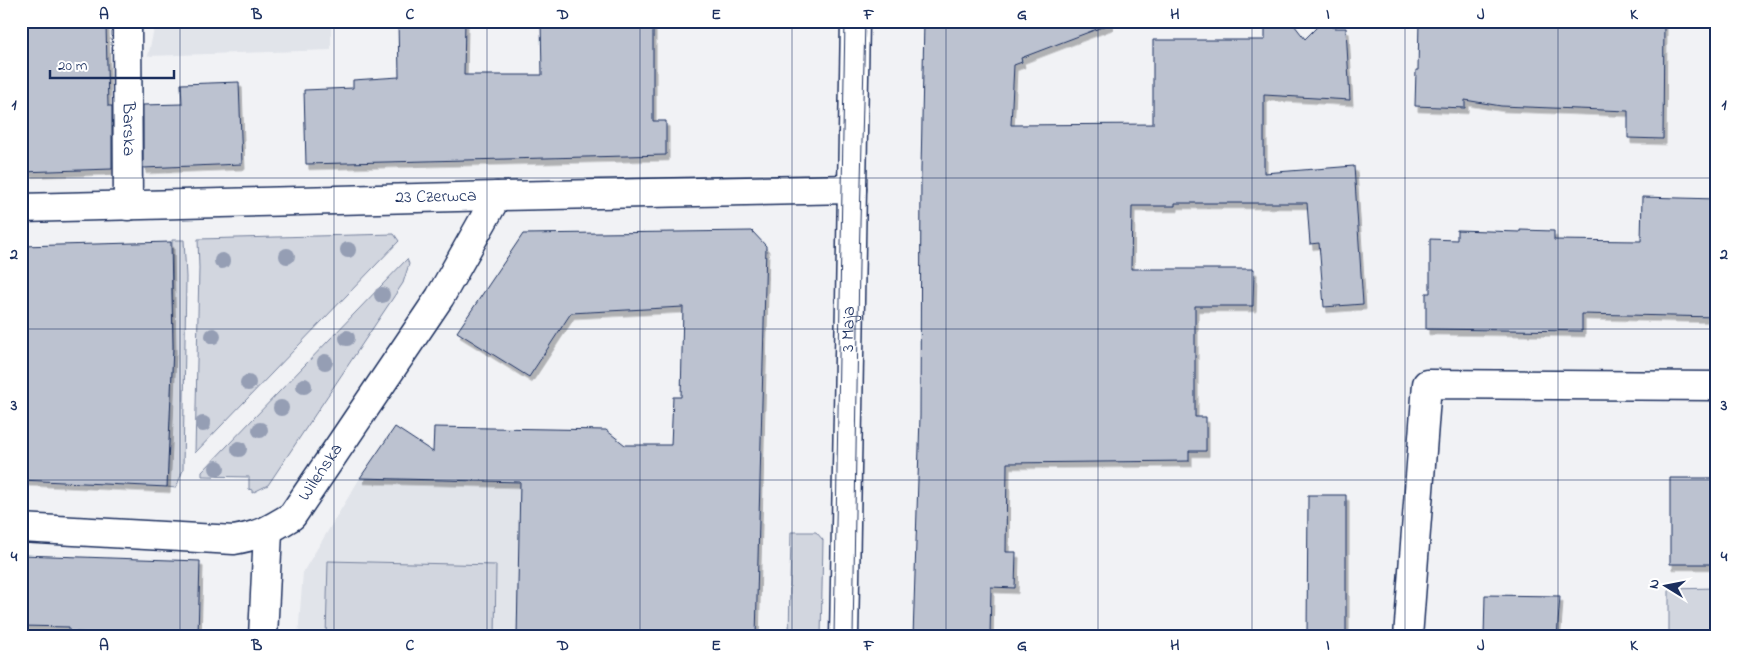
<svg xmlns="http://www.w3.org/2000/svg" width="1738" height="658" viewBox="0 0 1738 658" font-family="'Indie Flower',sans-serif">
<defs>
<filter id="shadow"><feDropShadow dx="3" dy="5.5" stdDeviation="0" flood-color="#0004"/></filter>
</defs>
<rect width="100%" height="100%" fill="#f1f2f5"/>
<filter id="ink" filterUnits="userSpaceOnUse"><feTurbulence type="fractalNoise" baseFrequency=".02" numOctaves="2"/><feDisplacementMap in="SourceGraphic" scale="10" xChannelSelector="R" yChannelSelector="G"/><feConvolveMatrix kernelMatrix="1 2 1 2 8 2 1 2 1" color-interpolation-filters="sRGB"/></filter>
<g filter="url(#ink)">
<!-- built -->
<path fill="#e1e4ea" d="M156,21H355L331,23V50L148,56Z
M360,478L595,484V479L761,484L756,637H298L303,572Z"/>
<!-- green -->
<path fill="#d2d6df" stroke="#76829e" d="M394,234L399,241L195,453L199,268L198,239Z
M172,240H184L186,277L183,470L176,488L167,487L173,346Z
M407,259L409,264L403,283L268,485L252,493V490L249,489V477L202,476V472Z
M791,532H816L823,540L821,637H789Z
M328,561L496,565L495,637H326Z
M1717,588V637H1669V589Z"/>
<!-- building -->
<path fill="#bcc2d0" stroke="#1b2f5e" filter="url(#shadow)" d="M21,21H75V26L106,25L108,106H112V169L21,172Z
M398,21H465L464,75H542L541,21H653V121H666V155L306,164L304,90L353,88V80L399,77Z
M924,21H1109L1110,24L1021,58L1022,62L1014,65L1011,125L1153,124V40H1265V21H1291L1305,39L1323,21H1328L1334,28H1346L1350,100L1264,95V173L1354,166L1363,304L1324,307L1319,243L1310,244L1307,203H1175V206H1132L1131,269H1254L1253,306H1195V417H1206V451H1189V461L1007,463L1006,552H1016L1015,588L991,587L990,637H913L920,416L921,169Z
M1419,21H1664L1663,139L1628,138V111L1501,106L1465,100V108L1415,106L1416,70H1418Z
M239,82L242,164L143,168V105L182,104L181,84Z
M1642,197L1717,199V317L1582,314V331L1426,329V293H1430V239L1457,240V230L1520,232V230L1554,231V240L1641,241Z
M752,231L766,246L756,637H517L520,482L360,478L395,427L433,452L434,427L606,430L625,445H671L673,397H681L683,307L571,313L529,377L457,332L523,234Z
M171,242L173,347L167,487L21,480V246Z
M1670,478H1717V564H1670Z
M1308,495H1346V637H1307Z
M21,555L200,561L198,636L69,632V627L21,626Z
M1485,595L1560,596L1557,637H1484Z"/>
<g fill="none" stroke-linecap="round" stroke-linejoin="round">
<defs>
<g id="minor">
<path id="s1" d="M127,21L128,206"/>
<path id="s2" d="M21,208L497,196L852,189"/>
<path id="s3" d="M21,528L234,540C261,535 269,530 292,516L440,297L497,196"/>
<path d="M263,637L268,531"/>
<path d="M1408,637L1427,384L1717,386"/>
</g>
<g id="major">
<path id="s4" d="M844,637L855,21"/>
</g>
</defs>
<!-- minor casing -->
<use href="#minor" stroke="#1b2f5e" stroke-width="31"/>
<!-- major casing -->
<use href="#major" stroke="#1b2f5e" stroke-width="31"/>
<!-- minor -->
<use href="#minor" stroke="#fff" stroke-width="28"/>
<!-- major -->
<use href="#major" stroke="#fff" stroke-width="28"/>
<!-- tram -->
<path stroke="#1b2f5e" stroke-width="1" d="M834,637L845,21
M853,637L859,264L865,21"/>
</g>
<!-- trees -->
<g fill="#959eb4">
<circle cx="348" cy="250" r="8"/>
<circle cx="287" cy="256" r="8"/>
<circle cx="222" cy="261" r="8"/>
<circle cx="382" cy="295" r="8"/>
<circle cx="213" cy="336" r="8"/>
<circle cx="347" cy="338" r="8"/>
<circle cx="325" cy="362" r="8"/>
<circle cx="248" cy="383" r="8"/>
<circle cx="304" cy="386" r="8"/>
<circle cx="281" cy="408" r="8"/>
<circle cx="203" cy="424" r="8"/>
<circle cx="260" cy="430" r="8"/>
<circle cx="239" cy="449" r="8"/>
<circle cx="217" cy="468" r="8"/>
</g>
</g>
<!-- grid -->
<path fill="none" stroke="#1b2f5e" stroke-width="1" stroke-opacity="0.55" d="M180,21V637M334,21V637M487,21V637M640,21V637M792,21V637M946,21V637M1098,21V637M1252,21V637M1405,21V637M1558,21V637M21,178H1717M21,329H1717M21,480H1717"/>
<g text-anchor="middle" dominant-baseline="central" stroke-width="5" stroke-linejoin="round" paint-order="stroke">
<!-- street labels -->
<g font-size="18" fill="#1b2f5e" stroke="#fff">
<text stroke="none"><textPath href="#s1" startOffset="108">Barska</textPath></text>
<text stroke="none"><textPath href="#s2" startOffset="415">23 Czerwca</textPath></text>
<text stroke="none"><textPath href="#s4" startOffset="308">3 Maja</textPath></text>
<text stroke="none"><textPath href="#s3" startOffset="329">Wileńska</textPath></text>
</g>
</g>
<!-- margin -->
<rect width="1738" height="658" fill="none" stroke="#fff" stroke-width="55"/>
<!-- north arrow -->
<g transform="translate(1666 586) rotate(280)" stroke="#ffffff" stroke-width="4" paint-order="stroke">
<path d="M0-4L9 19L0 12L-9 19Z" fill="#1b2f5e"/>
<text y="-8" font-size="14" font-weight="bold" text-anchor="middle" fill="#1b2f5e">N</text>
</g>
<!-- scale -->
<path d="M50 70v8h124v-8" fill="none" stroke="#1b2f5e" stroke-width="2.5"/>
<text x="58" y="70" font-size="15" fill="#1b2f5e" stroke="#ffffff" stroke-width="4" paint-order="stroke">20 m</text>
<rect x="28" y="28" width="1682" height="602" fill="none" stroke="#1b2f5e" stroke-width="2"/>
<g font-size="16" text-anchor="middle" font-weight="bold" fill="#1b2f5e">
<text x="104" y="19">A</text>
<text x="257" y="19">B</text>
<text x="410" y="19">C</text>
<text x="563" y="19">D</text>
<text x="716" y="19">E</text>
<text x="869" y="19">F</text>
<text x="1022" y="19">G</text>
<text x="1175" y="19">H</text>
<text x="1328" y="19">I</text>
<text x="1481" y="19">J</text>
<text x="1634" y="19">K</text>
<text x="14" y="109">1</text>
<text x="1724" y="109">1</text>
<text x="14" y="259">2</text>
<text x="1724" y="259">2</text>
<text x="14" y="410">3</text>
<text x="1724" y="410">3</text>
<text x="14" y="561">4</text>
<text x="1724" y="561">4</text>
<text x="104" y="650">A</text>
<text x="257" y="650">B</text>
<text x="410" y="650">C</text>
<text x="563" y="650">D</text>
<text x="716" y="650">E</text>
<text x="869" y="650">F</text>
<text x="1022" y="650">G</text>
<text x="1175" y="650">H</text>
<text x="1328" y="650">I</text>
<text x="1481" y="650">J</text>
<text x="1634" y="650">K</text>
</g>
</svg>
